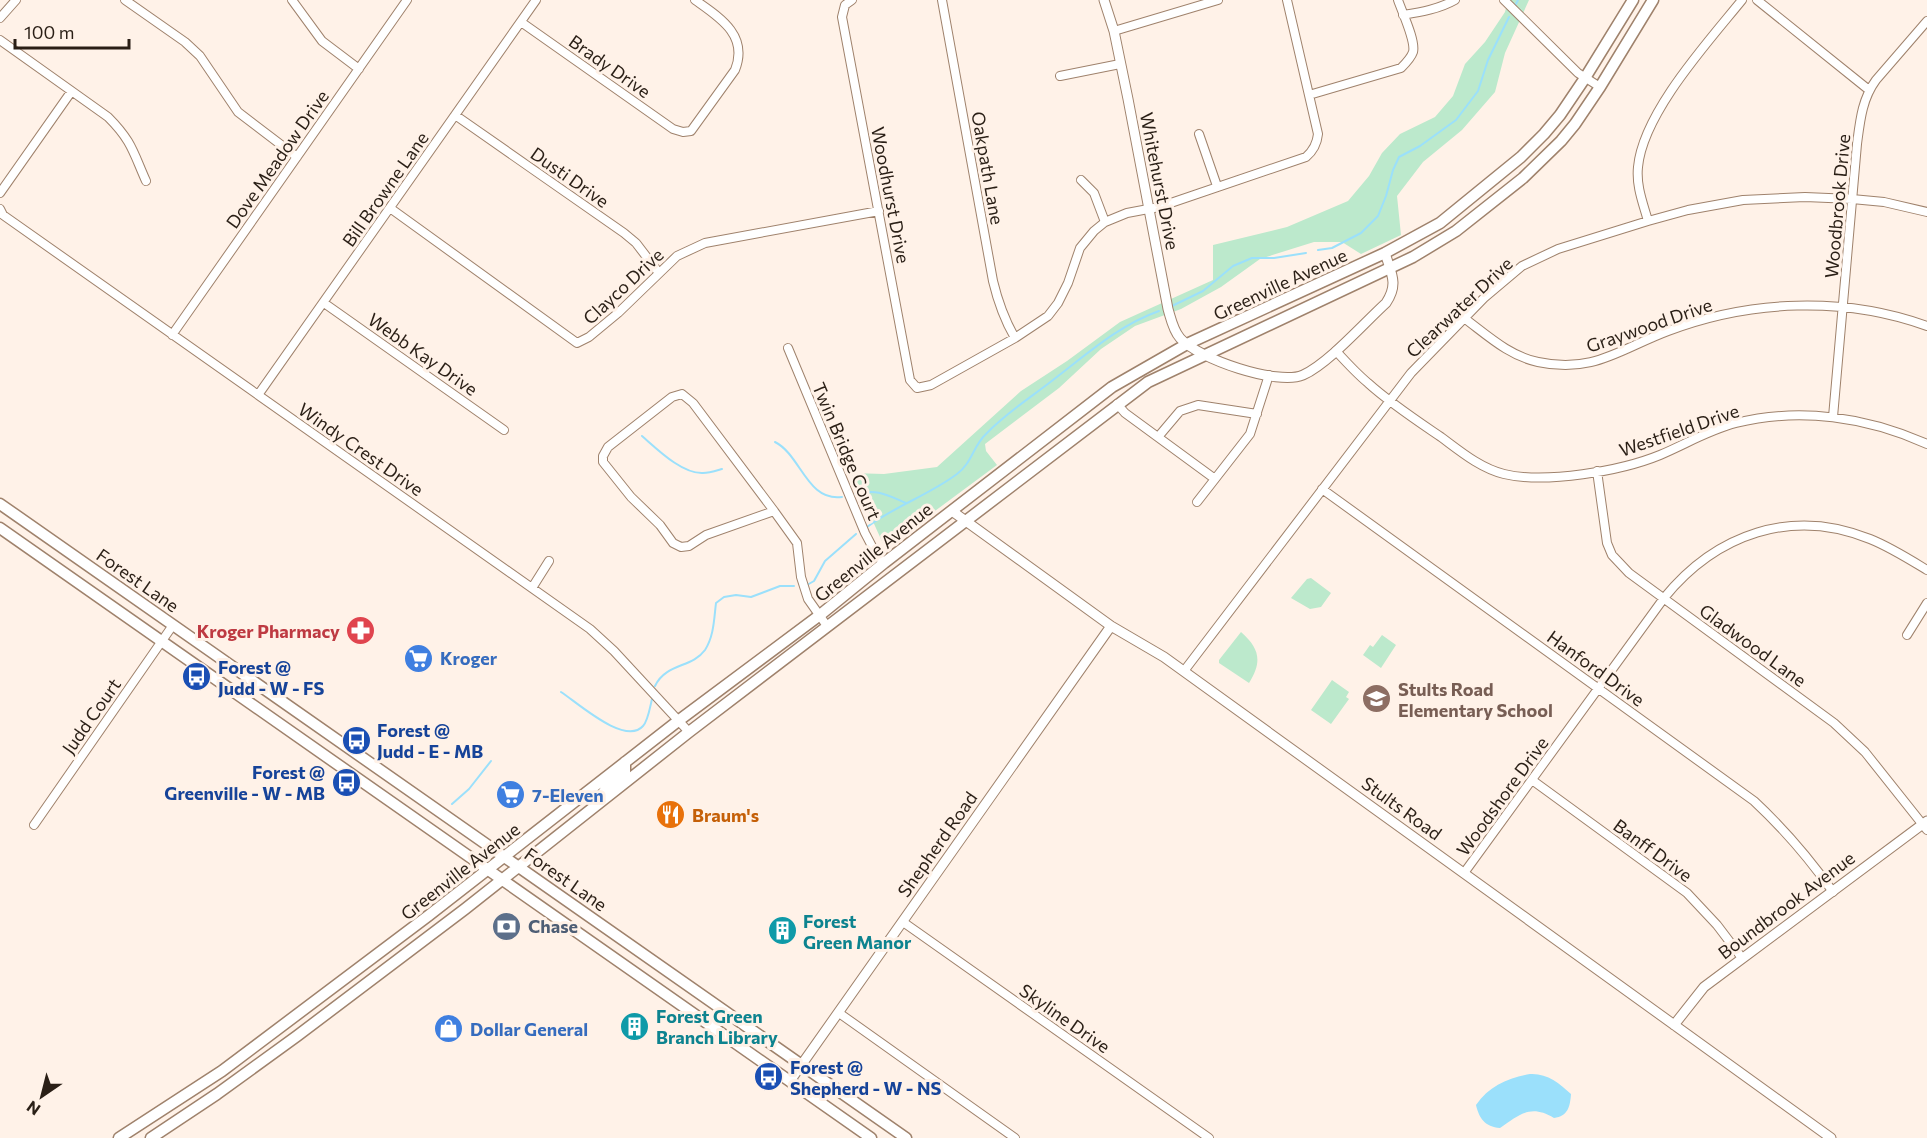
<svg xmlns="http://www.w3.org/2000/svg" width="1927" height="1138" viewBox="0 0 1927 1138" font-family="Commissioner,sans-serif">
<rect width="100%" height="100%" fill="#fff2e8"/>
<!-- green -->
<path fill="#bce9cc" d="M1508,0H1529L1505,53L1495,92L1462,130L1423,162L1397,196L1401,235L1361,254L1342,242H1314L1260,259L1221,287L1181,309L1135,326L1101,349L1059,388L985,444L986,451L997,465L885,548L851,473L884,474L937,467L1021,391L1067,361L1120,322L1213,280V245L1287,227L1348,201L1369,176L1382,153L1400,134L1435,117L1453,96L1465,64L1485,42L1505,12Z
M1311,578L1331,593L1321,607L1310,609L1291,598L1307,579Z
M1241,632C1259,648 1263,661 1249,683L1219,663V660Z
M1382,635L1396,645L1381,668L1363,655L1370,645L1373,647Z
M1332,680L1349,692L1346,697L1349,699L1331,724L1311,710Z"/>
<!-- water -->
<path fill="#9be0fb" d="M1530,1074C1547,1073 1559,1083 1571,1094C1570,1107 1568,1116 1554,1118C1531,1104 1520,1114 1500,1128C1485,1127 1479,1118 1476,1105C1489,1086 1508,1078 1530,1074Z"/>
<g fill="none" stroke-linecap="round" stroke-linejoin="round">
<!-- stream -->
<path stroke="#9be0fb" stroke-width="2" d="M1515,6L1518,0
M1318,250L1332,248L1361,233L1378,216L1386,196L1393,170L1399,157L1420,146L1456,120L1478,91L1488,60L1509,17
M1172,306L1203,291L1233,266L1252,258H1274L1306,253
M642,436C657,449 682,474 703,473C709,473 715,471 722,469
M775,442C801,455 807,502 842,497
M855,494C878,489 885,494 906,503
M867,527C895,506 929,495 957,474C972,463 973,446 986,434C1006,413 1030,398 1053,380C1087,354 1119,325 1159,311
M807,585L814,581L825,561L856,534
M655,686C666,663 692,668 705,650C714,636 714,619 716,603L724,597L736,595L751,597L780,586H794
M561,692C578,703 625,746 643,726C648,721 650,707 652,699
M452,804L469,789L491,761"/>
<defs>
<path id="minor" d="M125,0L185,42L200,56L238,112L297,157
M292,0L322,41L359,69
M852,0L845,5L842,17L910,380L917,388L931,385L1015,338L1048,316L1058,303L1068,283L1080,248L1094,231L1105,222L1127,213L1159,207L1306,157C1313,151 1317,144 1318,134L1287,0
M942,0L993,281C998,302 1004,319 1015,338
M1504,0L1578,73L1600,87
M1757,0L1869,90
M1403,15C1421,12 1439,9 1455,0
M0,18L16,0
M521,22L673,129L683,132L691,131L735,70C749,35 719,17 695,0
M1114,31L1218,0
M0,40L108,117C132,141 133,152 146,181
M1060,76L1120,64
M1309,95L1401,68C1406,63 1411,58 1413,52C1416,41 1402,12 1398,0
M455,115L624,233L636,243L659,273
M1199,134L1217,186
M1081,180L1094,193L1105,222
M0,193L71,92
M390,208L577,343L589,337L618,313L677,256L705,243L879,211
M0,209L3,215L590,629L614,651L689,732
M1648,221C1643,203 1636,186 1638,167C1643,113 1708,42 1742,0
M324,303L504,430
M1464,318C1487,335 1509,356 1538,362C1593,374 1620,349 1668,331C1750,300 1844,296 1927,326
M172,335L407,0
M788,348L865,533L876,554L884,563
M1336,351C1346,362 1356,373 1368,383C1390,403 1416,420 1441,437C1460,451 1480,468 1504,474C1545,484 1621,471 1660,455C1686,444 1709,430 1736,423C1800,407 1867,417 1927,444
M682,394L693,403L774,511L706,535L689,546L681,547L673,543L660,525L631,497L603,462V456L608,447L672,397Z
M258,395L536,0
M1117,404L1125,413L1215,479
M1833,417L1857,144C1860,121 1862,99 1876,80L1927,21
M1158,437L1180,411L1198,405L1257,414
M1597,471L1607,543L1612,555L1629,573L1834,723L1865,752L1927,830
M1322,489L1754,801C1784,829 1809,858 1833,892
M1197,502L1250,434L1269,375
M774,511L797,543L801,577L808,599L827,626
M532,588L549,561
M1907,635L1927,603
M1184,671L1411,373L1484,298L1522,266L1558,249L1648,221L1688,210L1743,200L1805,197L1852,199L1884,202L1927,212
M1532,780L1687,893L1717,925L1742,958
M34,825L173,625
M1464,873L1664,598C1716,534 1792,507 1870,539C1890,547 1909,559 1927,570
M903,922L1209,1138
M839,1013L1015,1138"/>
<path id="tertiary" d="M1104,0L1114,31L1128,99L1168,309C1171,319 1173,330 1180,338C1198,359 1278,386 1303,375C1329,363 1364,323 1386,303C1399,284 1391,273 1385,253
M952,511L1111,626L1164,657L1831,1138
M1674,1025L1704,987L1927,821
M790,1081L1111,626"/>
<path id="secondary" d="M0,504L906,1138
M0,528L871,1138
M597,801L606,789L625,772V762
M119,1138L222,1071L428,916L678,721L820,615L884,563L1112,387L1187,344L1385,253L1440,223L1521,157L1544,134L1560,115L1585,78L1633,0
M151,1138L217,1094L297,1036L465,909L689,732L1148,382L1413,257L1456,231L1523,178L1561,141L1575,124L1600,87L1653,0"/>
</defs>
<!-- minor casing -->
<use href="#minor" stroke="#9f826c" stroke-width="10"/>
<!-- tertiary casing -->
<use href="#tertiary" stroke="#9f826c" stroke-width="11"/>
<!-- secondary casing -->
<use href="#secondary" stroke="#9f826c" stroke-width="13"/>
<!-- minor -->
<use href="#minor" stroke="#fff" stroke-width="8"/>
<!-- tertiary -->
<use href="#tertiary" stroke="#fff" stroke-width="9"/>
<!-- secondary -->
<use href="#secondary" stroke="#fff" stroke-width="10"/>
</g>
<!-- icons -->
<defs>
<symbol id="pharmacy-disc" viewBox="-11 -11 22 22"><circle r="9.5" fill="#e0444e" stroke="#fff2e8"/><path d="M-2-6h4v4h4v4h-4v4h-4v-4h-4v-4h4Z" fill="#fff"/></symbol>
<symbol id="supermarket-disc" viewBox="-11 -11 22 22"><circle r="9.5" fill="#3f7fe0" stroke="#fff2e8"/><path d="M-6-5.5h2.5l.6 2H6L4.5 2H-2.5L-4.4-4H-6ZM-1.5 3.2a1.3 1.3 0 1 0 .1 0ZM3 3.2a1.3 1.3 0 1 0 .1 0Z" fill="#fff"/></symbol>
<symbol id="bus-disc" viewBox="-11 -11 22 22"><circle r="9.5" fill="#1a4fb4" stroke="#fff2e8"/><path d="M-5-6H5V4H4V6H2V4H-2V6H-4V4H-5ZM-3.5-4V0h7V-4ZM-3.5 1.2v1.5H-2V1.2ZM2 1.2v1.5H3.5V1.2Z" fill="#fff"/></symbol>
<symbol id="school-disc" viewBox="-11 -11 22 22"><circle r="9.5" fill="#8d6e63" stroke="#fff2e8"/><path d="M0-5L7-2L0 1L-7-2ZM-4 1L0 2.5L4 1V4Q0 6-4 4Z" fill="#fff"/></symbol>
<symbol id="restaurant-disc" viewBox="-11 -11 22 22"><circle r="9.5" fill="#e8710a" stroke="#fff2e8"/><path d="M-5-6h1v4h1v-4h1v4h1v-4h1v5L-1.5 .5V6h-2V.5L-5-1ZM5-6V6H3V1.5H1.5Q1.5-4 5-6Z" fill="#fff"/></symbol>
<symbol id="bank-disc" viewBox="-11 -11 22 22"><circle r="9.5" fill="#5c6f8a" stroke="#fff2e8"/><path d="M-6-4H6V4H-6ZM0-2.3a2.3 2.3 0 1 0 0 4.6a2.3 2.3 0 1 0 0-4.6Z" fill="#fff"/></symbol>
<symbol id="building-disc" viewBox="-11 -11 22 22"><circle r="9.5" fill="#0f9aa8" stroke="#fff2e8"/><path d="M-4-6H4V6H1V3H-1V6H-4ZM-2.5-4.3h1.7v1.8h-1.7ZM.8-4.3h1.7v1.8H.8ZM-2.5-1h1.7V.8h-1.7ZM.8-1h1.7V.8H.8Z" fill="#fff"/></symbol>
<symbol id="shop-disc" viewBox="-11 -11 22 22"><circle r="9.5" fill="#3f7fe0" stroke="#fff2e8"/><path d="M-5-2.5h2.3a2.7 3.5 0 0 1 5.4 0H5L5.5 6h-11ZM-1.5-2.5h3a1.5 2.3 0 0 0-3 0Z" fill="#fff"/></symbol>
</defs>
<g fill-rule="evenodd">
<use href="#pharmacy-disc" x="344" y="614" width="33" height="33"/>
<use href="#supermarket-disc" x="402" y="642" width="33" height="33"/>
<use href="#bus-disc" x="180" y="660" width="33" height="33"/>
<use href="#school-disc" x="1360" y="682" width="33" height="33"/>
<use href="#bus-disc" x="340" y="724" width="33" height="33"/>
<use href="#bus-disc" x="330" y="766" width="33" height="33"/>
<use href="#supermarket-disc" x="494" y="778" width="33" height="33"/>
<use href="#restaurant-disc" x="654" y="798" width="33" height="33"/>
<use href="#bank-disc" x="490" y="910" width="33" height="33"/>
<use href="#building-disc" x="766" y="914" width="33" height="33"/>
<use href="#building-disc" x="618" y="1010" width="33" height="33"/>
<use href="#shop-disc" x="432" y="1012" width="33" height="33"/>
<use href="#bus-disc" x="752" y="1060" width="33" height="33"/>
</g>
<g text-anchor="middle" dominant-baseline="central" stroke-width="6" stroke-linejoin="round" paint-order="stroke">
<!-- street labels -->
<g font-size="18" fill="#2a1f16" stroke="#fff2e8">
<text transform="translate(610 66) rotate(35)">Brady Drive</text>
<text transform="translate(277 159) rotate(-55)">Dove Meadow Drive</text>
<text transform="translate(988 168) rotate(80)">Oakpath Lane</text>
<text transform="translate(570 177) rotate(35)">Dusti Drive</text>
<text transform="translate(1160 181) rotate(79)">Whitehurst Drive</text>
<text transform="translate(385 189) rotate(-55)">Bill Browne Lane</text>
<text transform="translate(891 195) rotate(79)">Woodhurst Drive</text>
<text transform="translate(1837 206) rotate(-85)">Woodbrook Drive</text>
<text transform="translate(1280 284) rotate(-25)">Greenville Avenue</text>
<text transform="translate(623 286) rotate(-43)">Clayco Drive</text>
<text transform="translate(1459 307) rotate(-43)">Clearwater Drive</text>
<text transform="translate(1649 325) rotate(-19)">Graywood Drive</text>
<text transform="translate(423 354) rotate(35)">Webb Kay Drive</text>
<text transform="translate(1679 430) rotate(-19)">Westfield Drive</text>
<text transform="translate(361 449) rotate(35)">Windy Crest Drive</text>
<text transform="translate(847 451) rotate(67)">Twin Bridge Court</text>
<text transform="translate(873 552) rotate(-39)">Greenville Avenue</text>
<text transform="translate(138 580) rotate(35)">Forest Lane</text>
<text transform="translate(1753 645) rotate(36)">Gladwood Lane</text>
<text transform="translate(1596 668) rotate(36)">Hanford Drive</text>
<text transform="translate(91 716) rotate(-55)">Judd Court</text>
<text transform="translate(1502 796) rotate(-54)">Woodshore Drive</text>
<text transform="translate(1402 808) rotate(36)">Stults Road</text>
<text transform="translate(937 844) rotate(-55)">Shepherd Road</text>
<text transform="translate(1653 850) rotate(36)">Banff Drive</text>
<text transform="translate(460 871) rotate(-38)">Greenville Avenue</text>
<text transform="translate(566 879) rotate(35)">Forest Lane</text>
<text transform="translate(1786 905) rotate(-37)">Boundbrook Avenue</text>
<text transform="translate(1065 1018) rotate(35)">Skyline Drive</text>
</g>
<!-- health labels -->
<g font-size="18" font-weight="bold" fill="#be3a42" stroke="#fff2e8" text-anchor="end">
<text x="340" y="631">Kroger Pharmacy</text>
</g>
<!-- shop labels -->
<g font-size="18" font-weight="bold" fill="#366cbe" stroke="#fff2e8" text-anchor="start">
<text x="440" y="658">Kroger</text>
<text x="532" y="795">7-Eleven</text>
<text x="470" y="1029">Dollar General</text>
</g>
<!-- transit labels -->
<g font-size="18" font-weight="bold" fill="#164399" stroke="#fff2e8" text-anchor="start">
<text x="218" y="667">Forest @<tspan x="218" dy="21">Judd - W - FS</tspan></text>
<text x="377" y="730">Forest @<tspan x="377" dy="21">Judd - E - MB</tspan></text>
<text x="325" y="772" text-anchor="end">Forest @<tspan x="325" dy="21">Greenville - W - MB</tspan></text>
<text x="790" y="1067">Forest @<tspan x="790" dy="21">Shepherd - W - NS</tspan></text>
</g>
<!-- education labels -->
<g font-size="18" font-weight="bold" fill="#785e54" stroke="#fff2e8" text-anchor="start">
<text x="1398" y="689">Stults Road<tspan x="1398" dy="21">Elementary School</tspan></text>
</g>
<!-- food labels -->
<g font-size="18" font-weight="bold" fill="#c56008" stroke="#fff2e8" text-anchor="start">
<text x="692" y="815">Braum's</text>
</g>
<!-- culture labels -->
<g font-size="18" font-weight="bold" fill="#0d838f" stroke="#fff2e8" text-anchor="start">
<text x="803" y="921">Forest<tspan x="803" dy="21">Green Manor</tspan></text>
<text x="656" y="1016">Forest Green<tspan x="656" dy="21">Branch Library</tspan></text>
</g>
<!-- service labels -->
<g font-size="18" font-weight="bold" fill="#4e5e75" stroke="#fff2e8" text-anchor="start">
<text x="528" y="926">Chase</text>
</g>
</g>
<!-- north arrow -->
<g transform="translate(42 1096) rotate(215)" stroke="#fff2e8" stroke-width="4.5" paint-order="stroke">
<path d="M0-4.5L10 22L0 15L-10 22Z" fill="#2a1f16"/>
<text y="-9" font-size="16" font-weight="bold" text-anchor="middle" fill="#2a1f16">N</text>
</g>
<!-- scale -->
<path d="M15 39v9h114v-9" fill="none" stroke="#2a1f16" stroke-width="3"/>
<text x="24" y="39" font-size="18" fill="#2a1f16" stroke="#fff2e8" stroke-width="4.5" paint-order="stroke">100 m</text>
</svg>
